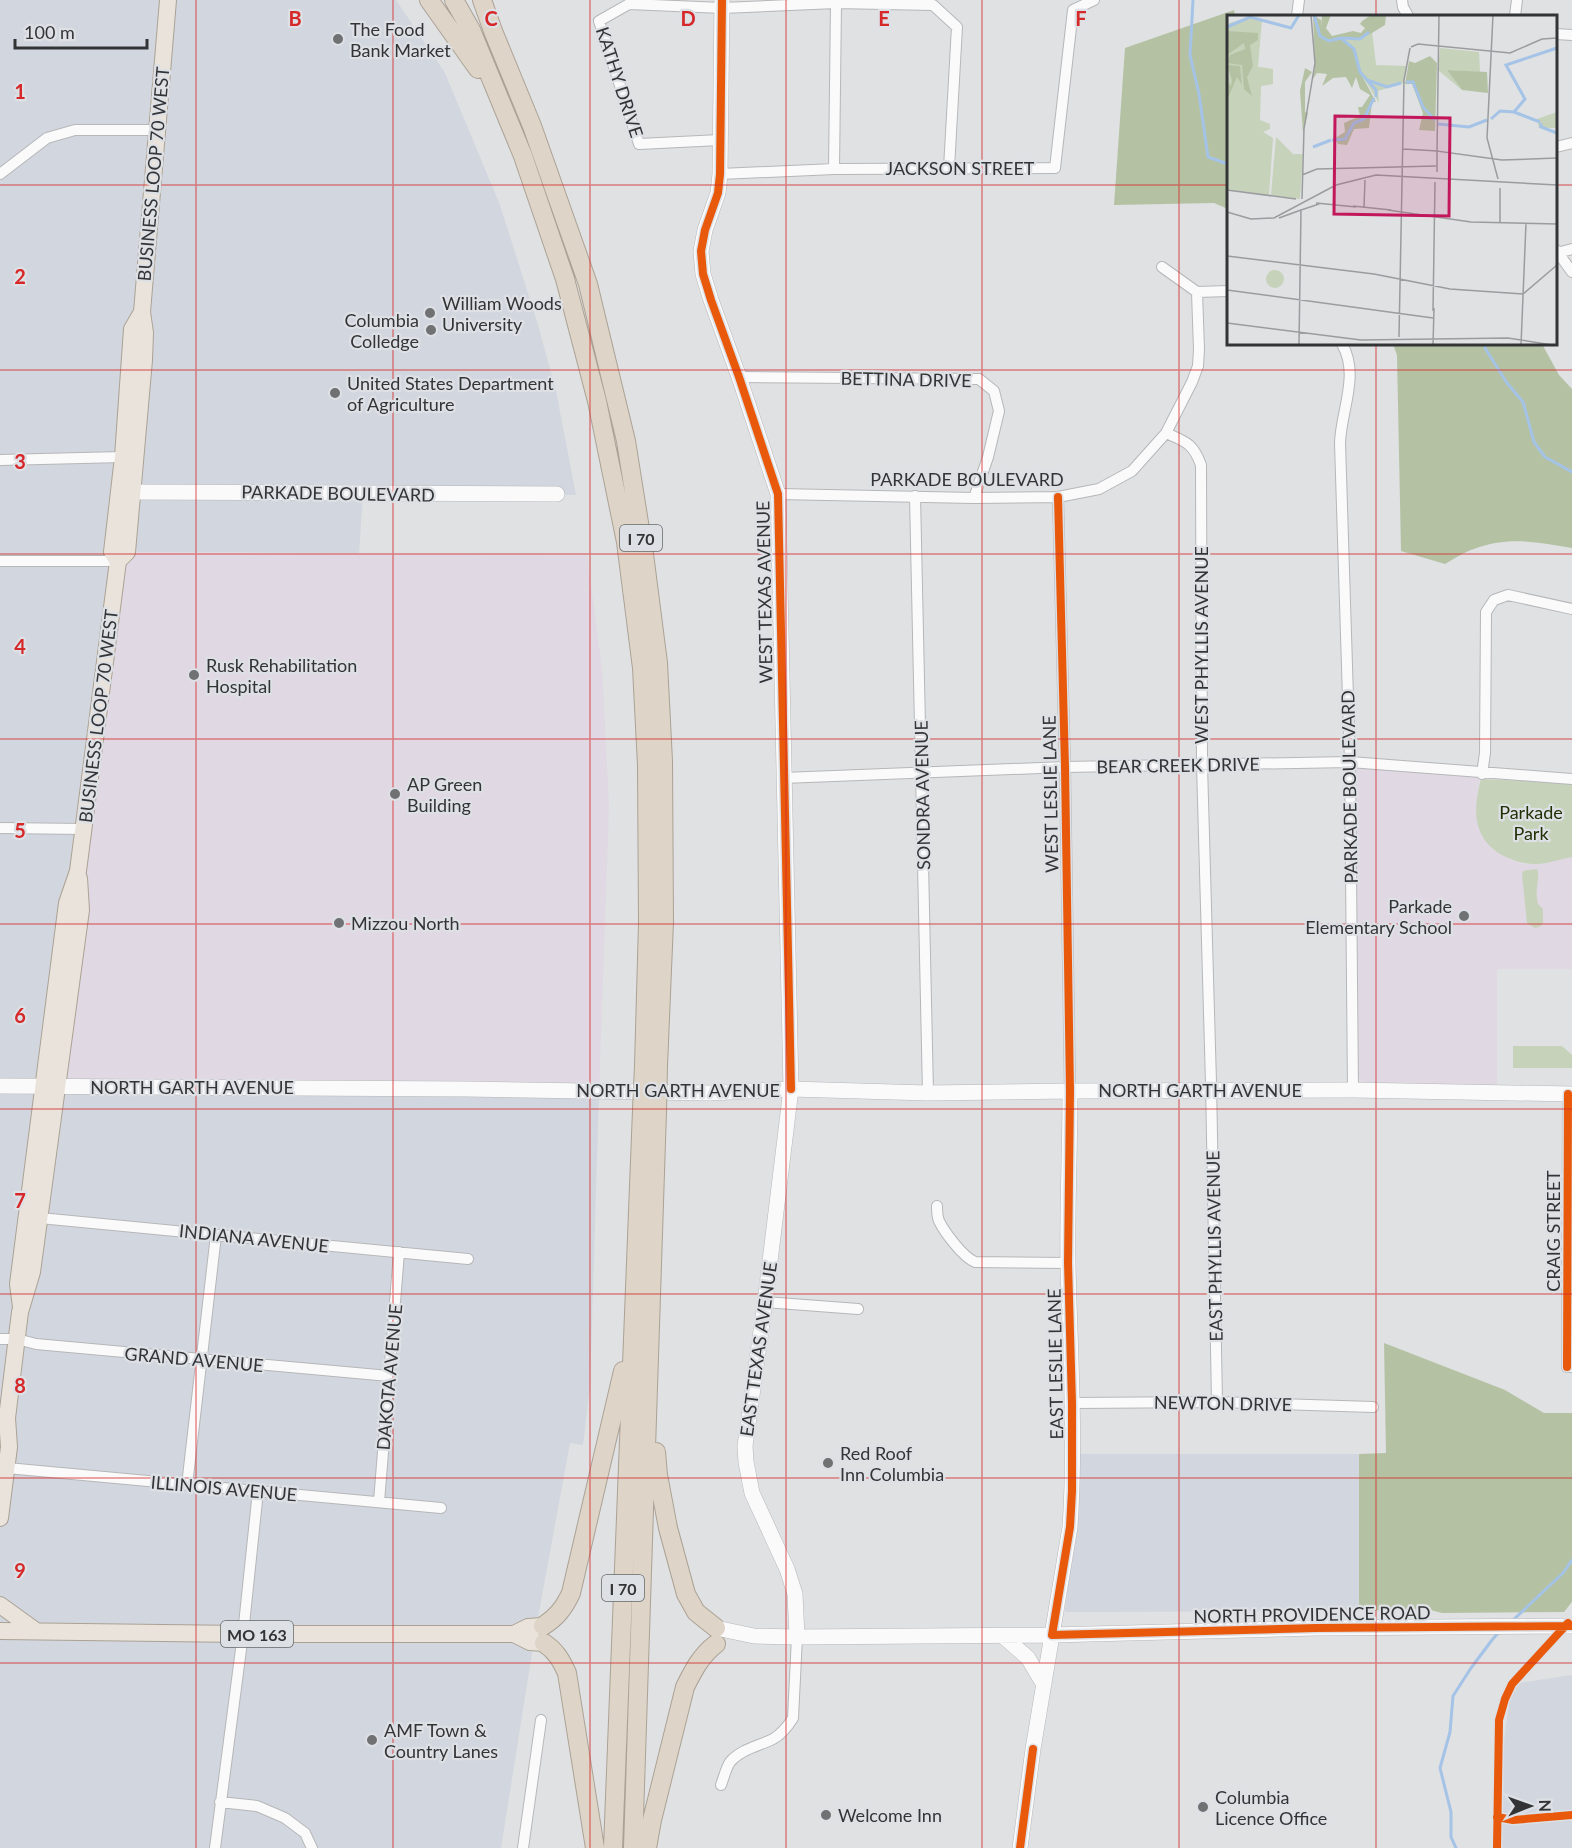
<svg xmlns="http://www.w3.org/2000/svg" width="1572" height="1848" viewBox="0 0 1572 1848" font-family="Lato,sans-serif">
<rect width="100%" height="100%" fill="#dfe1e3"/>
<!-- built -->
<path fill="#d2d6de" d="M0,0H396L445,73L500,205L538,325L556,391L576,495L363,494L359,553L120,552L599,1092L590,1386L583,1445L570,1443L535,1634L501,1848H0Z
M1076,1454H1359V1611L1065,1612L1076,1509Z
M1572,1675V1848H1501L1502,1754L1512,1684Z"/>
<!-- education -->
<path fill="#e0d8e2" d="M120,552L587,555L602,669L609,806L599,1092L51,1088Z
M1356,767L1480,776L1476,803L1491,848L1511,860L1525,864H1538L1572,857V969H1497V1086L1362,1083L1359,1076L1352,774L1354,769Z"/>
<!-- green -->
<path fill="#c6d2b9" d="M1481,779L1572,783V857C1560,859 1548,864 1535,864C1522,864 1511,860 1500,854C1472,837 1473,807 1481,779Z
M1537,869C1540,877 1537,881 1537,889C1536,894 1537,900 1538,904L1543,909V924L1539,927L1535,928L1527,923L1522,874L1523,871Z
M1513,1046H1562L1572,1055V1068H1513Z"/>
<!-- forest -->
<path fill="#b4c2a3" d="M1234,10L1235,16H1228V209L1214,203L1114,205L1125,48Z
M1393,344H1542L1559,375L1572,389V548C1538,542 1507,536 1474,549C1464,552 1454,559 1445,564L1401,551L1397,355Z
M1384,1343L1505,1390L1544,1413H1572V1602L1564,1612L1442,1613L1427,1609L1359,1611V1454L1386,1453Z"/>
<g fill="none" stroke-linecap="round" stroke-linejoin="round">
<!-- stream -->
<path stroke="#a4c3e6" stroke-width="3" d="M1193,0L1190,55L1199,94L1208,157L1228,164
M1485,344V348L1507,383L1523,402L1534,442L1545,457L1572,472
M1511,1622L1563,1573L1572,1560
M1456,1848L1451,1837V1812L1440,1768L1450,1732L1453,1696L1471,1668L1492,1640L1499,1632"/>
<defs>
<path id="street" d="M1402,0L1403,7L1408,16
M1297,16L1299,0
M1515,16L1517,0
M1556,34L1572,35
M720,140L639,144L599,21L629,4L722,8L836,3L933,5L957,27L949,168
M1556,147L1572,143
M834,169L836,3
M0,174L47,138L75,130H157
M720,174L834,169L1055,168L1073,10L1094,0
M1556,250L1572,272
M1557,253L1572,249
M1162,267L1197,292
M1197,292L1228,291
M1342,344C1360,375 1341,410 1340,443L1350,762L1353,1090
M739,377L979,379L994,391L999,411L988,457L974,498
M1166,433C1186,442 1193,443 1201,465L1202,765L1211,1083L1217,1402
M0,460L123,457
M778,494L974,498L1058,497L1099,489L1132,471L1166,433L1192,382L1198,366L1199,349L1197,292
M915,496L928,1093
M1058,497L1065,767L1070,1091
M0,561H118
M1482,774L1485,753L1486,612L1494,600L1508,595L1572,609
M783,778L1065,767L1350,762L1572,779
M0,828L84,829
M1568,1094L1567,1367H1572
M937,1206C937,1212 937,1216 939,1221C945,1233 963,1257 975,1262L1068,1263
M40,1218L468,1259
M765,1302L858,1309
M0,1339H17L36,1344L389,1376
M1072,1403L1217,1402L1373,1407
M7,1468L441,1508
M187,1485L216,1235
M379,1502L399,1252
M721,1785C724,1777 726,1768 730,1762C741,1749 759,1746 773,1739C782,1734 788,1726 793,1718L797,1637
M220,1802L257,1806L285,1818L305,1833L312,1848
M215,1848L243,1634L258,1491
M523,1848L541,1720"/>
<path id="secondary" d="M722,0L720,174L718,193L705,230L701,251L703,274L711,300L739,377L778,494L791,1089L765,1302L745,1446L746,1462L752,1493L787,1569L795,1594L797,1637
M122,492L557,494
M0,1086L466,1089L710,1093L791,1089L928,1093L1070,1091L1353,1090L1572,1094
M716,1628L754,1636L797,1637L1052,1635L1316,1628L1572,1626
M1003,1636L1028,1658L1044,1685
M1020,1848L1033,1749L1070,1527C1076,1440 1070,1352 1068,1265C1067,1207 1070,1149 1070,1091"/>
<path id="primary" d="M118,561L112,552L123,457L132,329L142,312
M21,1307L18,1284L67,903L78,871L118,561L127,552L144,360L145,333L142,312L168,0
M0,1518L9,1447L7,1418L20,1312L32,1272L81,910L79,878
M0,1605L36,1631
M0,1631L243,1634H514L530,1642L544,1643
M514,1634L528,1627L543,1626"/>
<path id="highway" d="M429,0L478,69
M454,0L471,30L523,156L565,279L597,401L626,542L642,668L647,765L648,923L644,1066
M482,0L493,31L532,126L588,284L626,441L644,554L658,663L663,761L664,922L658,1066
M656,1452L658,1475L668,1528L686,1594L696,1612L716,1628
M543,1626C557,1617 564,1608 571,1593L623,1371
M544,1643C556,1651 561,1660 567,1673L595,1848
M613,1848L642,1110
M633,1848L657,1111
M647,1848L652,1820L685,1687C693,1671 701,1655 716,1644"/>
</defs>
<!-- street casing -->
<use href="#street" stroke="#b6b7b9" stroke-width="12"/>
<!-- secondary casing -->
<use href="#secondary" stroke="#b6b7b9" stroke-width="16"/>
<!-- primary casing -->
<use href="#primary" stroke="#aba295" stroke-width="18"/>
<!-- highway casing -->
<use href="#highway" stroke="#aba295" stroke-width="20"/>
<!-- street -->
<use href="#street" stroke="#fafafb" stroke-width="10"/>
<!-- secondary -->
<use href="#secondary" stroke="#fafafb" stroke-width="15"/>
<!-- primary -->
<use href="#primary" stroke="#e9e3db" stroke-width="16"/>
<!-- highway -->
<use href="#highway" stroke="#ded4c7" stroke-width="18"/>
<defs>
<path id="highway-bridge" d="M642,1110L644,1066
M657,1111L658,1066"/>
</defs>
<!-- highway-bridge casing -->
<use href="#highway-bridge" stroke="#aba295" stroke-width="20" stroke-linecap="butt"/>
<!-- highway-bridge -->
<use href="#highway-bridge" stroke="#ded4c7" stroke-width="18"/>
<defs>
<path id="cycleway" d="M722,0L720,174L718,193L705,230L701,251L703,274L711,300L739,377L778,494L791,1089
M1058,497L1065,767L1070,1091L1068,1263L1072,1403V1491L1070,1527L1052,1635L1316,1628L1572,1626
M1567,1367L1568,1094
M1497,1817L1513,1820L1572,1815
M1020,1848L1033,1749
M1497,1848L1499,1720L1505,1699L1512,1684L1568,1623"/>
</defs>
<!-- cycleway casing -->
<use href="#cycleway" stroke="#dde0e5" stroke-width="11"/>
<!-- cycleway -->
<use href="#cycleway" stroke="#e8590c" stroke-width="8"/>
</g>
<!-- grid -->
<path fill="none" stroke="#d62828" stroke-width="1.5" stroke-opacity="0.55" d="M196,0V1848M393,0V1848M590,0V1848M786,0V1848M982,0V1848M1179,0V1848M1376,0V16M0,185H1228M1556,185H1572M1376,344V1848M0,370H1572M0,554H1572M0,739H1572M0,924H1572M0,1109H1572M0,1294H1572M0,1478H1572M0,1663H1572"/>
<!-- markers -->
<g fill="#6f7173" stroke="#dde0e5" stroke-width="2">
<circle cx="338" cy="39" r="6"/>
<circle cx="430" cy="313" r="6"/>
<circle cx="431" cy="330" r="6"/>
<circle cx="335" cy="393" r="6"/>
<circle cx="194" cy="675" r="6"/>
<circle cx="395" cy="794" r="6"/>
<circle cx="1464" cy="916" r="6"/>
<circle cx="339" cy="923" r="6"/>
<circle cx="828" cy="1463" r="6"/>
<circle cx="372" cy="1740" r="6"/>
<circle cx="1203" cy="1807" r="6"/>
<circle cx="826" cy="1815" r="6"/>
</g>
<g text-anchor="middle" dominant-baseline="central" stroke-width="4.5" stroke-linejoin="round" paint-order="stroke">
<!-- shield labels -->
<g fill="#dde0e5" stroke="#66686a" stroke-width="1.5">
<rect x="620" y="525" width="42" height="26" rx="4.5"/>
<rect x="602" y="1575" width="42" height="26" rx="4.5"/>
<rect x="221" y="1621" width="72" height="26" rx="4.5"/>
</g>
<g font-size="16" font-weight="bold" fill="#333436">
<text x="641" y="538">I 70</text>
<text x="623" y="1588">I 70</text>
<text x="257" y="1634">MO 163</text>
</g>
<!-- poi labels -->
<g font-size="18" fill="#333436" stroke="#dde0e5" text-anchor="start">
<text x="350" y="29">The Food<tspan x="350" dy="21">Bank Market</tspan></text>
<text x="442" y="303">William Woods<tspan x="442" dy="21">University</tspan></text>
<text x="419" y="320" text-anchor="end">Columbia<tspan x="419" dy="21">Colledge</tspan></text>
<text x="347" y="383">United States Department<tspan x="347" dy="21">of Agriculture</tspan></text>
<text x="206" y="665">Rusk Rehabilitation<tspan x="206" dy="21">Hospital</tspan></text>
<text x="407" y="784">AP Green<tspan x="407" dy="21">Building</tspan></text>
<text x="1452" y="906" text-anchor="end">Parkade<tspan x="1452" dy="21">Elementary School</tspan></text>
<text x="351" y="923">Mizzou North</text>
<text x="840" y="1453">Red Roof<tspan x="840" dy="21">Inn Columbia</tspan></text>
<text x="384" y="1730">AMF Town &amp;<tspan x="384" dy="21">Country Lanes</tspan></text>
<text x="1215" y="1797">Columbia<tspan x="1215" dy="21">Licence Office</tspan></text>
<text x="838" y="1815">Welcome Inn</text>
</g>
<!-- street labels -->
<g font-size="18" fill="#333436" stroke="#dde0e5">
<text transform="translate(620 82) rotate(72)">KATHY DRIVE</text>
<text x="960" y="168">JACKSON STREET</text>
<text transform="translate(153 174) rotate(-85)">BUSINESS LOOP 70 WEST</text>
<text transform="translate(906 379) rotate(1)">BETTINA DRIVE</text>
<text x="967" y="479">PARKADE BOULEVARD</text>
<text transform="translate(338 493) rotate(1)">PARKADE BOULEVARD</text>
<text transform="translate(764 592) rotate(-91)">WEST TEXAS AVENUE</text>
<text transform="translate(1201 645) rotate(-90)">WEST PHYLLIS AVENUE</text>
<text transform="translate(98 716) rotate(-83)">BUSINESS LOOP 70 WEST</text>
<text transform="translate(1178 765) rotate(-1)">BEAR CREEK DRIVE</text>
<text transform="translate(1349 787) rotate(-91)">PARKADE BOULEVARD</text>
<text transform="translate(1050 794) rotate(-91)">WEST LESLIE LANE</text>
<text transform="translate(922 795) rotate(-91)">SONDRA AVENUE</text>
<text x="192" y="1087">NORTH GARTH AVENUE</text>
<text x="678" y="1090">NORTH GARTH AVENUE</text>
<text x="1200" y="1090">NORTH GARTH AVENUE</text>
<text transform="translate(1553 1231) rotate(-90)">CRAIG STREET</text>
<text transform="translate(254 1238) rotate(6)">INDIANA AVENUE</text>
<text transform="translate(1214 1246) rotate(-91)">EAST PHYLLIS AVENUE</text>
<text transform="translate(758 1349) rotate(-82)">EAST TEXAS AVENUE</text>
<text transform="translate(194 1359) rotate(5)">GRAND AVENUE</text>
<text transform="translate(1055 1364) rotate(-91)">EAST LESLIE LANE</text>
<text transform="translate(389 1377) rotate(-85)">DAKOTA AVENUE</text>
<text transform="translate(1223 1403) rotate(1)">NEWTON DRIVE</text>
<text transform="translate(224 1488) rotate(5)">ILLINOIS AVENUE</text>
<text transform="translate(1312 1614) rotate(-1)">NORTH PROVIDENCE ROAD</text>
</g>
<!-- park labels -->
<g font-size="18" fill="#223105" stroke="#dde0e5">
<text x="1531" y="812">Parkade<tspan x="1531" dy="21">Park</tspan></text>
</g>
</g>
<!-- overview -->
<g transform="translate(1227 15)">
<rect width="330" height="330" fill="#dfe1e3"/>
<path d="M22,2L35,4L31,52L46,54V69L34,71L33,105L43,109V114L36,117L46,123L42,180L0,174V9ZM145,16L149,50L179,51L177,68L151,76L152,88L133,57L128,34L116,26ZM213,33L252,37L253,57L220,55L235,75L211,55ZM330,97V113H312L310,104ZM49,122L66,139H76L73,184L44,180ZM39 264a9 9 0 1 1 18 0a9 9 0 1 1-18 0Z" fill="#c6d2b9"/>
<path d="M86,0L94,5V12L95,0H104L99,13L105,21L126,16L134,18L138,13L133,9L135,6L144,0H159L158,10L145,18L133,24H117L129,36L133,57L149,87H145L142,113L127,114L120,130L111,129L108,123L118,117L117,108L133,101L131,92H135L143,80L133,74L129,62L125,73L119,62L106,63L95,71L100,59L90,58L85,65L88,52ZM0,16L31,18V25L23,30L26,51L20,62L25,81L17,74L15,50L0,48L3,40L18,34L17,28L0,40ZM203,41L210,48L208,116L192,115L196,98L185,69H178L182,46L188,48ZM0,50L13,51L15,70L10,62L1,83L0,66L4,71L5,65ZM78,53L85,57L78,67V97L81,98L76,118L73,76ZM220,55L260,57L261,78L235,75Z" fill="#b4c2a3"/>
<path fill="none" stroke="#a4c3e6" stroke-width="3" d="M87,0L93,21L102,26L114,23L127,34L133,57L140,65L160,72L174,68M0,12L23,2L64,13L72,0M114,23L133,24L142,17M140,65L149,75V82M179,67H186L196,92L208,105M287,97L313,107M264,104L273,96L287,97L298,84L279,50L330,33M314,108V112L330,118M211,109L242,112L260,105M105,125L118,124L127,108L137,104L147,83M86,132L104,125"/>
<path fill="none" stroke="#9a9c9e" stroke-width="1.5" d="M266,0L260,123L271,164M184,32L191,29L283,38L315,24L330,23M176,134L210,136L212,0M210,157V136L275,145L330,143M75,160L90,154L209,151M273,173V208M0,175L69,184M75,184L77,114L88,48L84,0M89,188L129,192M126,191L164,195M137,192L138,165M161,195L244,207L330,209M0,197L24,204L47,203L109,170L149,160L330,170M52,203L74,195M0,241L147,259L223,274L296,279M0,275L206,303M296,279L330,250M206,296L208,167M0,308L134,325L281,323L325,330M172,322L177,65L183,33M72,330L74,195L92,189M206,330L207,293M294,330L299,208"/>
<path fill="#c2185b" fill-opacity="0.15" stroke="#c2185b" stroke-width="3" d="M108,101L223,103L222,201L107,199Z"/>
<rect width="330" height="330" fill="none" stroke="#333436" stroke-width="3"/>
</g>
<g font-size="20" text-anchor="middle" font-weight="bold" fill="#d62828" stroke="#dde0e5" stroke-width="4.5" stroke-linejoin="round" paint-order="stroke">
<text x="295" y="26">B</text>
<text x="491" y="26">C</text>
<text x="688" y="26">D</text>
<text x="884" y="26">E</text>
<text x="1081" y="26">F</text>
<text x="20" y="99">1</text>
<text x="20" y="284">2</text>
<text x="20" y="469">3</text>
<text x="20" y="654">4</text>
<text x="20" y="838">5</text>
<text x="20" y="1023">6</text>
<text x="20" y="1208">7</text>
<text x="20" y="1393">8</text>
<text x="20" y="1578">9</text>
</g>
<!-- north arrow -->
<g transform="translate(1530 1806) rotate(89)" stroke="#dde0e5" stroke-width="4.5" paint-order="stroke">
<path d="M0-4.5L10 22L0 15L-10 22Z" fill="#333436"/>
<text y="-9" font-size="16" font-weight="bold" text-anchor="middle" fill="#333436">N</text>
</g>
<!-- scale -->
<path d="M15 39v9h132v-9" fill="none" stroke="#333436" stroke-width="3"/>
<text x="24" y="39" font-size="18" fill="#333436" stroke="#dde0e5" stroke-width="4.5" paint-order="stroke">100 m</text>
</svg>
